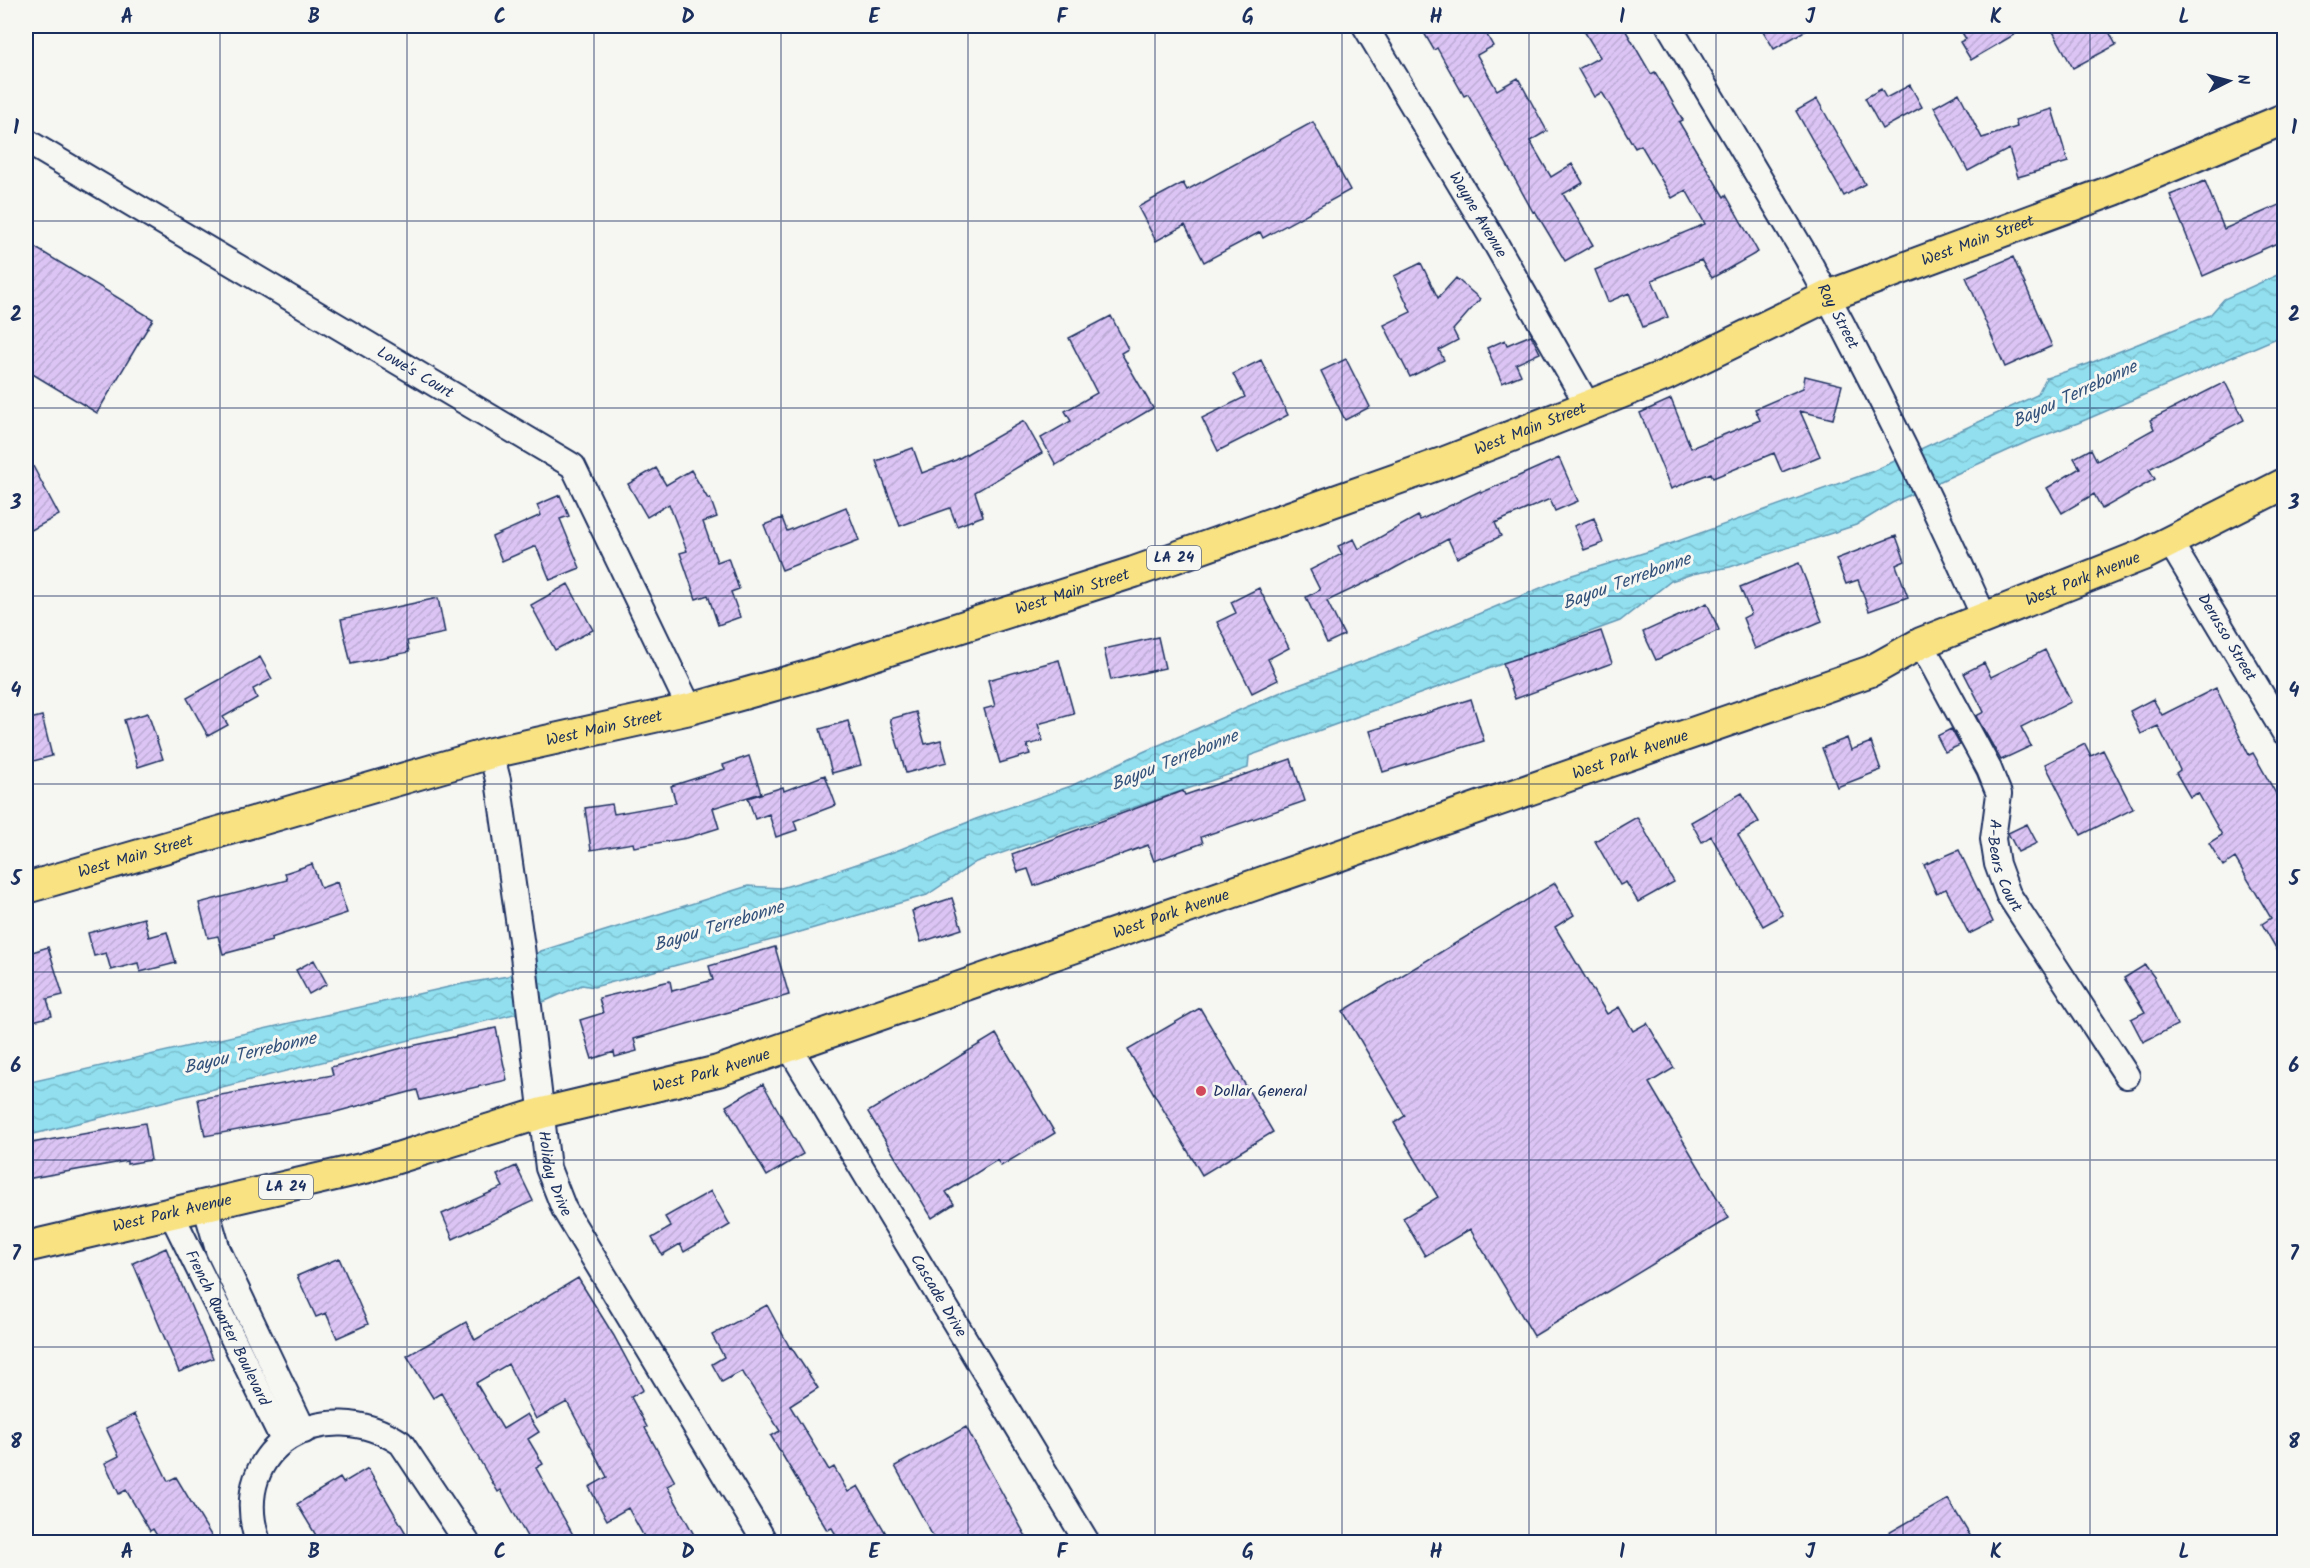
<svg xmlns="http://www.w3.org/2000/svg" width="2310" height="1568" viewBox="0 0 2310 1568" font-family="Kalam,sans-serif">
<defs>
<pattern id="water-waves" width="16" height="10" patternUnits="userSpaceOnUse" patternTransform="scale(1.5)"><rect width="16" height="10" fill="#91dfef"/><path d="M0 5q4-4 8 0t8 0" fill="none" stroke="#7cc0cf"/></pattern>
<pattern id="building-hatch" width="6" height="6" patternUnits="userSpaceOnUse" patternTransform="scale(1.5)"><rect width="6" height="6" fill="#dcc5f5"/><path d="M-1 1l2-2M0 6l6-6M5 7l2-2" fill="none" stroke="#bcaad4"/></pattern>
</defs>
<rect width="100%" height="100%" fill="#f6f6f2"/>
<filter id="ink" filterUnits="userSpaceOnUse"><feTurbulence type="fractalNoise" baseFrequency=".0167" numOctaves="2"/><feDisplacementMap in="SourceGraphic" scale="12" xChannelSelector="R" yChannelSelector="G"/><feConvolveMatrix kernelMatrix="1 2 1 2 8 2 1 2 1" color-interpolation-filters="sRGB"/></filter>
<g filter="url(#ink)">
<!-- water -->
<path fill="url(#water-waves)" stroke="#6299b5" stroke-width="1.5" d="M2284,272V335L2078,423L2029,441L1892,503L1856,525L1730,567L1692,574L1671,581L1620,621L1249,756L1248,768L976,862L927,895L783,937L594,987L582,985L518,1013L26,1136V1083L462,984L508,976L541,951L748,886L781,888L818,877L896,851L976,819L1071,786L1143,752L1288,689L1385,653L1569,576L1653,550L1871,472L2037,395L2046,378L2088,364L2210,315L2224,299Z"/>
<!-- building -->
<path fill="url(#building-hatch)" stroke="#1b2f5e" stroke-width="1.5" d="M1420,26H1463L1468,34L1482,26L1493,46L1477,55L1497,90L1518,78L1547,131L1530,141L1551,177L1572,164L1583,183L1563,194L1593,245L1565,261L1535,211L1533,212L1468,94L1464,96L1437,48L1434,50Z
M1581,26H1623L1651,74L1655,72L1683,120L1679,122L1724,197L1726,195L1758,252L1712,278L1701,260L1652,280L1668,317L1643,327L1629,293L1608,302L1595,270L1705,224L1686,190L1672,198L1641,145L1635,148L1602,92L1594,97L1578,69L1600,57Z
M1760,26H1813L1774,49Z
M1958,26H2029L1971,60L1960,42L1966,39Z
M2050,26H2106L2116,45L2073,68Z
M1910,85L1922,107L1882,129L1865,98L1881,89L1886,98Z
M1959,93L1982,138L2017,127L2015,120L2052,109L2068,162L2018,177L2009,149L1968,171L1934,107Z
M1817,99L1865,184L1844,196L1796,111Z
M1313,122L1350,190L1263,238L1260,232L1204,262L1185,225L1156,241L1138,207L1183,183L1187,190Z
M2205,181L2224,229L2284,203V240L2203,276L2170,195Z
M26,242L153,319L97,413L26,370Z
M2013,257L2052,346L2005,367L1966,277Z
M1421,263L1438,298L1456,278L1480,299L1453,330L1458,340L1439,350L1444,360L1410,377L1384,325L1411,312L1394,276Z
M1111,316L1128,349L1121,353L1153,408L1056,465L1041,438L1071,421L1065,411L1097,393L1069,338Z
M1531,335L1540,353L1516,364L1521,375L1502,383L1487,348L1505,340L1507,345Z
M1346,359L1370,407L1345,420L1321,371Z
M1261,360L1288,415L1218,451L1202,418L1245,397L1233,374Z
M1805,376L1842,385L1833,419L1800,411L1820,456L1782,472L1774,453L1713,478L1711,473L1671,489L1640,413L1671,399L1691,448L1760,420L1755,409L1803,388Z
M2225,382L2244,420L2149,469L2155,479L2102,509L2094,494L2062,513L2047,488L2080,468L2074,458L2091,449L2097,461L2154,429L2150,420Z
M1024,421L1042,453L975,492L983,516L957,526L950,508L900,526L876,461L913,448L922,473L956,460Z
M26,453L59,515L26,533Z
M1559,458L1578,501L1555,511L1550,499L1495,523L1501,536L1457,558L1448,539L1386,573L1327,601L1344,635L1327,643L1306,597L1320,590L1310,570L1342,554L1338,546L1354,539L1359,549L1418,516L1420,520L1480,491L1481,493Z
M656,468L666,485L691,470L708,499L710,498L717,517L703,522L717,562L728,558L739,589L731,592L740,617L718,625L708,595L696,599L680,553L687,551L669,504L647,517L628,484Z
M560,495L569,516L560,519L580,568L550,580L536,546L502,561L492,537L541,515L537,505Z
M846,507L859,540L782,570L764,525L782,518L787,531Z
M1594,518L1603,543L1584,550L1574,526Z
M1896,536L1905,561L1896,565L1908,597L1869,611L1858,580L1846,584L1836,559Z
M1799,563L1822,621L1755,649L1743,618L1751,614L1740,587Z
M568,584L593,630L555,650L531,605Z
M1259,588L1289,648L1268,659L1278,680L1252,693L1217,622L1236,613L1231,602Z
M438,598L445,633L407,641L409,652L351,664L341,619Z
M1707,603L1719,630L1656,660L1643,632Z
M1601,631L1612,663L1515,699L1503,663Z
M1158,637L1165,668L1111,680L1104,649Z
M2045,650L2071,702L2021,727L2031,746L2001,760L1976,716L1984,712L1964,673L1984,663L1991,677Z
M260,657L272,679L253,689L257,698L223,717L228,725L208,736L187,698Z
M1059,660L1074,714L1038,724L1043,741L1027,745L1030,754L1000,763L984,709L995,706L988,680Z
M2216,688L2249,755L2253,753L2284,808V962L2262,924L2271,918L2235,858L2223,866L2209,843L2222,835L2198,793L2190,797L2176,773L2180,770L2158,726L2141,734L2130,711L2153,699L2162,715Z
M1471,699L1484,741L1383,772L1370,731Z
M916,712L925,744L941,740L947,762L906,773L890,719Z
M148,713L163,759L138,767L124,720Z
M42,716L52,756L26,763V720Z
M848,721L861,765L832,773L820,729Z
M1951,729L1960,745L1945,752L1937,736Z
M1847,738L1851,750L1871,742L1881,770L1837,787L1822,748Z
M2085,744L2091,756L2103,750L2133,809L2081,835L2045,764Z
M749,756L761,793L713,808L719,828L687,838L634,847L633,843L591,850L585,808L612,804L614,814L676,803L671,786L725,769L723,765Z
M1291,759L1305,801L1201,837L1203,843L1154,861L1148,845L1034,886L1028,869L1018,872L1012,854L1183,791L1185,795Z
M825,775L836,805L794,821L797,830L776,837L769,814L755,819L748,798L783,787L784,791Z
M1742,793L1759,822L1738,835L1783,915L1763,926L1711,836L1702,842L1691,822Z
M1637,817L1674,882L1638,902L1626,882L1620,885L1595,841Z
M2027,824L2037,843L2018,852L2008,833Z
M1959,850L1993,922L1969,934L1946,889L1936,893L1924,865Z
M312,864L321,888L337,882L347,913L271,938L272,941L223,954L218,936L208,938L199,903L287,880L285,873Z
M1555,883L1574,915L1555,927L1607,1014L1619,1007L1633,1031L1647,1023L1674,1068L1649,1083L1729,1218L1534,1336L1470,1229L1425,1256L1403,1218L1438,1197L1394,1123L1405,1116L1343,1011Z
M952,898L962,929L921,942L912,911Z
M144,918L149,937L167,932L176,963L140,972L138,963L111,970L106,953L94,956L88,933Z
M48,947L63,995L47,999L52,1016L29,1022L26,1010V954Z
M775,947L789,995L634,1039L637,1051L615,1057L614,1052L592,1059L580,1020L603,1013L599,998L670,981L672,991L713,980L709,966Z
M314,960L327,984L309,994L296,970Z
M2145,965L2154,977L2177,1025L2143,1042L2131,1019L2145,1012L2124,978Z
M1200,1008L1273,1132L1202,1175L1128,1050Z
M496,1028L507,1080L420,1100L417,1090L332,1113L205,1136L198,1099L333,1075L331,1067L402,1048Z
M996,1034L1055,1133L1001,1166L997,1160L946,1192L954,1204L932,1218L868,1112Z
M763,1084L803,1154L767,1176L726,1106Z
M145,1123L151,1160L127,1164V1161L26,1179V1144Z
M516,1166L533,1201L453,1239L442,1214L503,1187L497,1175Z
M711,1191L730,1225L684,1252L680,1244L662,1255L652,1238L671,1227L665,1217Z
M166,1248L213,1358L179,1372L133,1263Z
M339,1258L368,1324L337,1338L326,1313L316,1317L297,1276Z
M578,1278L614,1336L643,1390L631,1397L647,1427L645,1428L675,1482L667,1486L698,1542H647L628,1508L607,1520L589,1487L607,1477L567,1402L536,1419L508,1364L476,1383L503,1429L527,1414L539,1432L528,1439L543,1464L536,1468L577,1542H530L501,1490L498,1492L441,1393L433,1398L407,1356L466,1322L475,1340Z
M767,1305L790,1348L791,1347L818,1388L790,1406L829,1470L834,1467L848,1492L858,1486L891,1542H840L832,1528L827,1530L771,1436L780,1431L742,1371L722,1382L712,1364L724,1357L712,1335Z
M135,1414L168,1481L176,1477L215,1542H161L153,1529L150,1531L126,1490L119,1494L105,1463L119,1456L106,1428Z
M966,1427L1029,1542H936L895,1466Z
M368,1468L411,1542H320L297,1504L340,1478L343,1483Z
M1948,1499L1974,1542H1873Z"/>
<g fill="none" stroke-linecap="round" stroke-linejoin="round">
<defs>
<g id="minor">
<path id="s1" d="M1365,26L1497,246L1588,406"/>
<path id="s2" d="M1669,26L1807,258C1871,376 1930,496 1985,619"/>
<path id="s3" d="M26,141L573,466L690,709"/>
<path id="s4" d="M2170,542L2284,732"/>
<path id="s5" d="M1921,643L1989,769L1999,794L1993,839L1997,864L2008,894L2127,1076"/>
<path id="s6" d="M491,753L498,780L522,947L548,1168L564,1209L765,1542"/>
<path id="s7" d="M789,1047L1087,1542"/>
<path d="M205,1205L218,1250L304,1431"/>
<path id="s8" d="M171,1213L283,1440"/>
<path d="M258,1542C226,1446 325,1392 401,1443L467,1542"/>
</g>
<g id="major">
<path id="s9" d="M26,888L491,753L690,709L811,675L1134,572L1445,462L1588,406L1666,375L1828,296L2114,190L2284,119"/>
<path id="s10" d="M26,1247L365,1168L542,1113L718,1071L1871,671L1921,643L2143,555L2284,484"/>
</g>
</defs>
<!-- minor casing -->
<use href="#minor" stroke="#1b2f5e" stroke-width="28"/>
<!-- major casing -->
<use href="#major" stroke="#1b2f5e" stroke-width="34"/>
<!-- minor -->
<use href="#minor" stroke="#f6f6f2" stroke-width="24"/>
<!-- major -->
<use href="#major" stroke="#f8e281" stroke-width="30"/>
</g>
</g>
<!-- grid -->
<path fill="none" stroke="#1b2f5e" stroke-width="1.5" stroke-opacity="0.55" d="M220,26V1542M407,26V1542M594,26V1542M781,26V1542M968,26V1542M1155,26V1542M1342,26V1542M1529,26V1542M1716,26V1542M1903,26V1542M2090,26V1542M26,221H2284M26,408H2284M26,596H2284M26,784H2284M26,972H2284M26,1160H2284M26,1347H2284"/>
<!-- markers -->
<circle fill="#d1495b" stroke="#f6f6f2" stroke-width="2" cx="1201" cy="1091" r="6"/>
<g text-anchor="middle" dominant-baseline="central" stroke-width="6" stroke-linejoin="round" paint-order="stroke">
<!-- shield labels -->
<g fill="#f6f6f2" stroke="#5d6b8a" stroke-width="1.5">
<rect x="1147" y="546" width="54" height="24" rx="4.5"/>
<rect x="259" y="1175" width="54" height="24" rx="4.5"/>
</g>
<g font-size="15" font-weight="bold" fill="#1b2f5e">
<text x="1174" y="558">LA 24</text>
<text x="286" y="1187">LA 24</text>
</g>
<!-- street labels -->
<g font-size="16" fill="#1b2f5e" stroke="#f6f6f2">
<text stroke="none"><textPath href="#s1" startOffset="220">Wayne Avenue</textPath></text>
<text stroke="none"><textPath href="#s9" startOffset="2060">West Main Street</textPath></text>
<text stroke="none"><textPath href="#s2" startOffset="336">Roy Street</textPath></text>
<text stroke="none"><textPath href="#s3" startOffset="453">Lowe's Court</textPath></text>
<text stroke="none"><textPath href="#s9" startOffset="1574">West Main Street</textPath></text>
<text stroke="none"><textPath href="#s10" startOffset="2166">West Park Avenue</textPath></text>
<text stroke="none"><textPath href="#s9" startOffset="1088">West Main Street</textPath></text>
<text stroke="none"><textPath href="#s4" startOffset="111">Derusso Street</textPath></text>
<text stroke="none"><textPath href="#s9" startOffset="600">West Main Street</textPath></text>
<text stroke="none"><textPath href="#s10" startOffset="1680">West Park Avenue</textPath></text>
<text stroke="none"><textPath href="#s9" startOffset="114">West Main Street</textPath></text>
<text stroke="none"><textPath href="#s5" startOffset="244">A-Bears Court</textPath></text>
<text stroke="none"><textPath href="#s10" startOffset="1194">West Park Avenue</textPath></text>
<text stroke="none"><textPath href="#s10" startOffset="708">West Park Avenue</textPath></text>
<text stroke="none"><textPath href="#s6" startOffset="426">Holiday Drive</textPath></text>
<text stroke="none"><textPath href="#s10" startOffset="150">West Park Avenue</textPath></text>
<text stroke="none"><textPath href="#s7" startOffset="290">Cascade Drive</textPath></text>
<text stroke="none"><textPath href="#s8" startOffset="128">French Quarter Boulevard</textPath></text>
</g>
<!-- poi labels -->
<g font-size="16" fill="#1b2f5e" stroke="#f6f6f2" text-anchor="start">
<text x="1213" y="1091">Dollar General</text>
</g>
<!-- water labels -->
<g font-size="18" font-style="italic" fill="#33527b" stroke="#f6f6f2">
<text transform="translate(2075 395) rotate(-25)">Bayou Terrebonne</text>
<text transform="translate(1627 582) rotate(-20)">Bayou Terrebonne</text>
<text transform="translate(1175 761) rotate(-22)">Bayou Terrebonne</text>
<text transform="translate(719 927) rotate(-17)">Bayou Terrebonne</text>
<text transform="translate(250 1054) rotate(-13)">Bayou Terrebonne</text>
</g>
</g>
<!-- margin -->
<rect width="2310" height="1568" fill="none" stroke="#f6f6f2" stroke-width="66"/>
<!-- north arrow -->
<g transform="translate(2229 81) rotate(84)" stroke="#f6f6f2" stroke-width="4.5" paint-order="stroke">
<path d="M0-4.5L10 22L0 15L-10 22Z" fill="#1b2f5e"/>
<text y="-9" font-size="16" font-weight="bold" text-anchor="middle" fill="#1b2f5e">N</text>
</g>
<rect x="33" y="33" width="2244" height="1502" fill="none" stroke="#1b2f5e" stroke-width="2"/>
<g font-size="20" text-anchor="middle" font-weight="bold" fill="#1b2f5e">
<text x="127" y="23">A</text>
<text x="314" y="23">B</text>
<text x="500" y="23">C</text>
<text x="688" y="23">D</text>
<text x="874" y="23">E</text>
<text x="1062" y="23">F</text>
<text x="1248" y="23">G</text>
<text x="1436" y="23">H</text>
<text x="1622" y="23">I</text>
<text x="1810" y="23">J</text>
<text x="1996" y="23">K</text>
<text x="2184" y="23">L</text>
<text x="16" y="134">1</text>
<text x="2294" y="134">1</text>
<text x="16" y="321">2</text>
<text x="2294" y="321">2</text>
<text x="16" y="509">3</text>
<text x="2294" y="509">3</text>
<text x="16" y="697">4</text>
<text x="2294" y="697">4</text>
<text x="16" y="885">5</text>
<text x="2294" y="885">5</text>
<text x="16" y="1072">6</text>
<text x="2294" y="1072">6</text>
<text x="16" y="1260">7</text>
<text x="2294" y="1260">7</text>
<text x="16" y="1448">8</text>
<text x="2294" y="1448">8</text>
<text x="127" y="1558">A</text>
<text x="314" y="1558">B</text>
<text x="500" y="1558">C</text>
<text x="688" y="1558">D</text>
<text x="874" y="1558">E</text>
<text x="1062" y="1558">F</text>
<text x="1248" y="1558">G</text>
<text x="1436" y="1558">H</text>
<text x="1622" y="1558">I</text>
<text x="1810" y="1558">J</text>
<text x="1996" y="1558">K</text>
<text x="2184" y="1558">L</text>
</g>
</svg>
